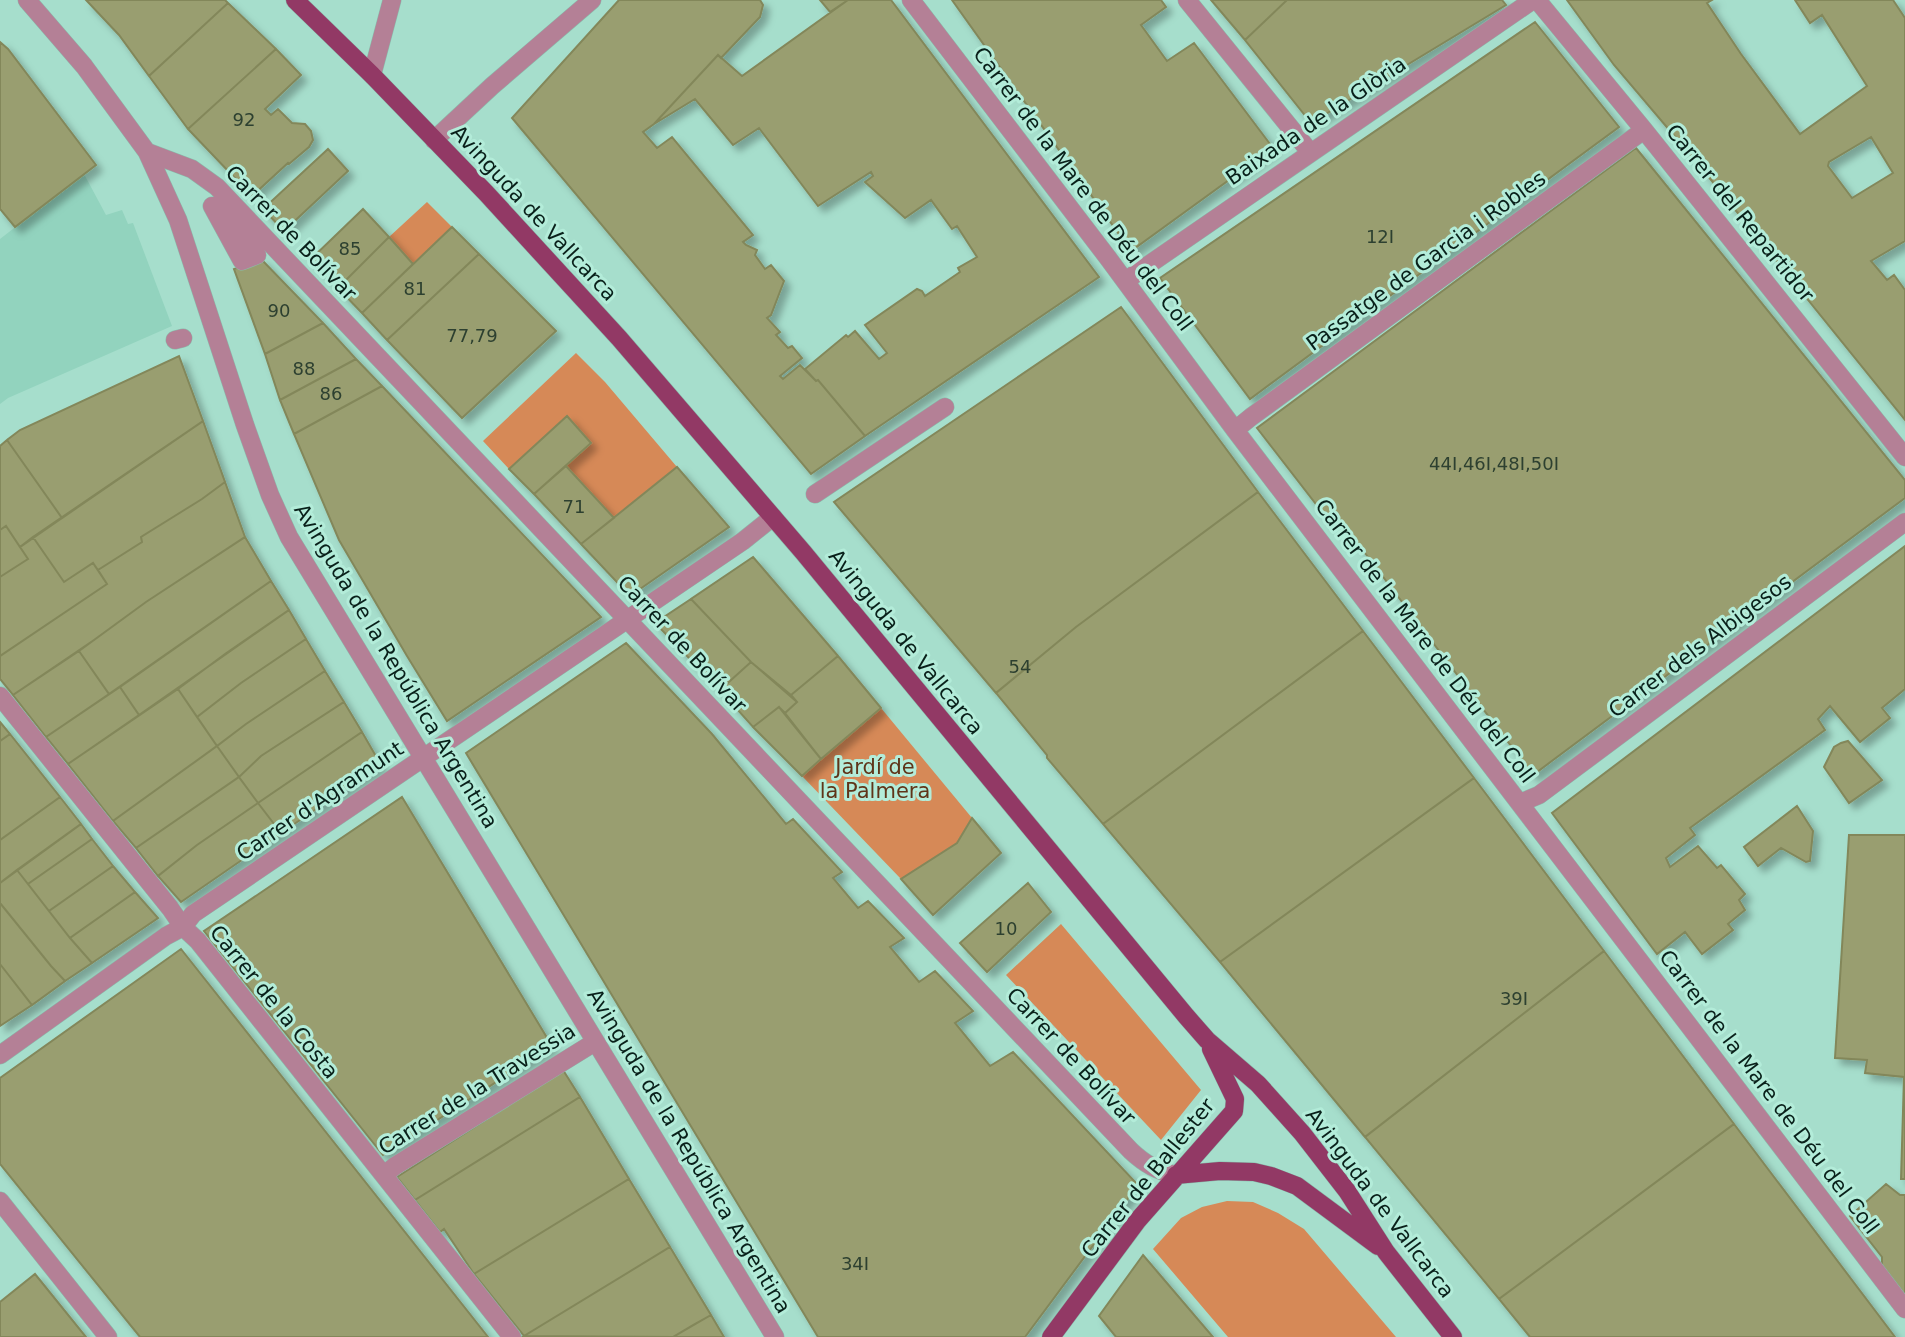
<svg xmlns="http://www.w3.org/2000/svg" width="1905" height="1337" viewBox="0 0 1905 1337" font-family="'DejaVu Sans',sans-serif">
<defs>
<filter id="shadow"><feDropShadow dx="6" dy="6" stdDeviation="3.5" flood-color="#0004"/></filter>
</defs>
<rect width="100%" height="100%" fill="#a6decc"/>
<!-- built -->
<path fill="#92d3be" d="M84,174L106,215L122,210L128,224L133,223L172,326L8,398L0,404V239Z"/>
<!-- green -->
<path fill="#d68957" d="M427,202L452,227L413,264L389,237Z
M576,353L605,382L677,467L614,518L566,466L591,444L567,416L509,469L483,441Z
M881,708L972,818L957,843L901,879L802,776Z
M1061,924L1201,1090L1161,1140L1006,975Z
M1227,1201L1253,1202L1278,1213L1304,1229L1396,1337H1228L1153,1249L1181,1218L1202,1207Z"/>
<!-- building -->
<path fill="#999e70" stroke="#83875a" stroke-width="2" fill-rule="evenodd" filter="url(#shadow)" d="M86,0H225L228,3L149,76L119,35Z
M619,0H760L763,5L760,17L721,58L718,55L654,124L643,132L657,148L672,137L753,235L743,242L746,245L757,250L755,255L765,269L771,265L784,281L771,315L767,318L780,332L776,335L788,348L792,346L802,358L780,376L783,379L800,365L816,381L818,380L865,436L811,474L512,118Z
M820,0H848L830,12Z
M848,0H891L1099,277L865,436L818,380L816,381L805,369L846,335L848,337L855,331L879,359L887,353L865,325L917,289L922,291L925,296L960,272L958,268L977,257L957,226L952,229L931,200L905,218L865,182L873,176L871,172L818,206L759,128L733,145L695,99L654,124L718,55L742,76Z
M952,0H1161L1166,7L1141,25L1167,61L1194,43L1273,148L1131,251Z
M1211,0H1287L1245,40Z
M1287,0H1502L1506,5L1311,123L1245,40Z
M1567,0H1712L1707,3L1741,54L1800,134L1867,86L1822,15L1810,23L1795,0H1893L1905,18V241L1871,261L1887,280L1894,275L1905,290V420L1699,165L1614,65ZM1871,137L1893,173L1852,198L1828,166L1829,162Z
M228,3L276,49L188,129L149,76Z
M1535,22L1619,127L1250,399L1160,278Z
M0,42L8,49L96,165L15,227L0,209Z
M276,49L301,75L265,109L271,115L278,109L292,123L305,124L311,131L313,140L309,147L289,164L288,163L252,196L188,129Z
M1636,148L1905,480V498L1533,775L1337,516L1329,521L1257,428Z
M328,149L348,171L284,231L263,209Z
M363,209L389,237L338,288L311,259Z
M452,227L479,254L387,340L362,313Z
M389,237L413,264L362,313L338,288Z
M479,254L556,331L462,418L387,340Z
M261,259L323,323L265,354L234,269Z
M1121,307L1258,492L1076,627L996,693L834,502Z
M323,323L356,359L280,400L265,354Z
M179,356L203,421L62,518L7,440L20,430Z
M356,359L382,386L294,434L280,400Z
M382,386L601,617L447,721L407,656L339,540L294,434Z
M567,416L591,443L534,494L509,469Z
M203,421L225,482L202,499L141,537L142,542L98,570L93,563L64,582L33,537Z
M7,440L62,518L20,547L6,526L0,530V446Z
M566,466L614,518L581,544L534,494Z
M677,467L729,527L630,596L581,544Z
M225,482L245,537L146,602L94,640L13,695L0,679V656L107,584L98,570L142,542L141,537L202,499Z
M1258,492L1363,631L1103,824L1047,758V755L996,693L1076,627Z
M6,526L28,559L0,577V530Z
M33,537L64,582L93,563L107,584L0,656V577L28,559L20,547Z
M245,537L271,581L109,694L79,651L146,602Z
M1905,546V689L1882,708L1890,718L1860,742L1830,706L1818,719L1825,730L1690,828L1695,835L1666,858L1670,867L1698,846L1717,868L1721,865L1745,894L1739,900L1745,910L1728,924L1733,930L1702,954L1685,932L1657,954L1552,813Z
M753,557L838,656L791,695L751,662L691,599Z
M271,581L289,610L139,715L120,687Z
M691,599L751,662L720,690L655,623Z
M289,610L306,639L241,683L197,717L178,689L225,654Z
M1363,631L1474,778L1220,962L1103,824Z
M306,639L325,671L246,724L217,746L197,717L241,683Z
M626,643L712,734L786,824L793,819L842,872L833,878L858,908L868,901L904,938L890,947L919,982L935,971L973,1011L955,1023L990,1066L1013,1052L1138,1185L1025,1337H818L466,753Z
M79,651L109,694L46,737L13,695Z
M838,656L881,708L821,759L785,713L797,702L791,695Z
M751,662L797,702L785,713L779,707L753,727L720,690Z
M325,671L344,702L261,756L239,777L217,746L246,724Z
M120,687L139,715L68,764L46,737Z
M178,689L217,746L113,821L68,764Z
M344,702L362,732L258,803L239,777L261,756Z
M779,707L821,759L802,776L753,727Z
M0,722L10,734L0,741Z
M362,732L381,765L281,833L258,803Z
M10,734L60,797L0,840V741Z
M1848,741L1882,780L1849,803L1824,767L1834,747L1841,743Z
M217,746L239,777L136,848L113,821Z
M239,777L258,803L197,845L158,876L136,848Z
M1474,778L1604,951L1365,1137L1220,962Z
M60,797L81,824L0,883V840Z
M402,797L552,1046L383,1155L204,931Z
M258,803L281,833L181,902L158,876L197,845Z
M1797,806L1813,831L1810,861L1806,862L1781,848L1758,866L1744,847Z
M972,818L1001,853L933,915L901,879L957,843Z
M81,824L92,839L28,884L17,870Z
M1849,835H1905V1179H1901L1904,1077L1865,1073L1867,1060L1835,1058Z
M92,839L113,866L49,911L28,884Z
M113,866L135,892L70,938L49,911Z
M17,870L70,938L92,963L65,981L51,966L0,903V883Z
M1028,883L1051,912L987,972L960,943Z
M135,892L158,918L92,963L70,938Z
M0,903L51,966L65,981L32,1005L0,964Z
M181,949L488,1337H140L0,1164V1078Z
M1604,951L1734,1124L1499,1299L1365,1137Z
M0,964L32,1005L0,1026Z
M563,1070L580,1097L415,1200L397,1177Z
M580,1097L629,1179L474,1274L444,1229L440,1232L415,1200Z
M1734,1124L1895,1337H1530L1499,1299Z
M629,1179L670,1247L524,1336L474,1274Z
M1886,1184L1900,1195H1905V1295L1882,1265V1257L1850,1216Z
M670,1247L711,1315L673,1337L524,1336Z
M1143,1255L1213,1337H1116L1099,1316Z
M35,1274L86,1337H0V1302Z
M711,1315L724,1337H673L693,1325Z"/>
<g fill="none" stroke-linecap="round" stroke-linejoin="round">
<defs>
<path id="minor" d="M27,0L84,66L147,152L178,220L245,425L270,495L289,537L775,1337
M911,0L1108,258L1235,430L1905,1309
M1187,0L1310,152
M1537,0L1644,130L1905,457
M372,75L392,0
M434,140L492,86L592,0
M147,152L192,169L217,187L1131,1151C1145,1164 1157,1171 1176,1175
M212,206L257,255L242,261Z
M1125,281L1533,0
M175,340L183,338
M1235,430L1251,417L1644,130
M815,494L945,407
M0,696L170,908L183,927L198,941L512,1337
M1520,803L1539,795L1905,522
M0,1055L166,936L183,927L193,914L743,541L773,517
M384,1175L395,1166L595,1042
M0,1201L108,1337"/>
<path id="major" d="M295,0L372,75L486,193L619,338L803,552L1186,1016L1207,1040L1258,1084L1302,1133L1347,1191L1386,1252L1453,1337
M1176,1175L1220,1171L1254,1172L1271,1176L1297,1186L1378,1246
M1051,1337L1138,1220L1234,1111L1235,1099L1211,1049"/>
</defs>
<!-- minor casing -->
<use href="#minor" stroke="#8abcac" stroke-width="19"/>
<!-- major casing -->
<use href="#major" stroke="#8abcac" stroke-width="19"/>
<!-- minor -->
<use href="#minor" stroke="#b48096" stroke-width="18"/>
<!-- major -->
<use href="#major" stroke="#923965" stroke-width="18"/>
</g>
<g text-anchor="middle" dominant-baseline="central" stroke-width="6" stroke-linejoin="round" paint-order="stroke">
<!-- number labels -->
<g font-size="18" fill="#2d4030">
<text x="244" y="119">92</text>
<text x="1380" y="236">12I</text>
<text x="350" y="248">85</text>
<text x="415" y="288">81</text>
<text x="279" y="310">90</text>
<text x="472" y="335">77,79</text>
<text x="304" y="368">88</text>
<text x="331" y="393">86</text>
<text x="1494" y="463">44I,46I,48I,50I</text>
<text x="574" y="506">71</text>
<text x="1020" y="666">54</text>
<text x="1006" y="928">10</text>
<text x="1514" y="998">39I</text>
<text x="855" y="1263">34I</text>
</g>
<!-- street labels -->
<g font-size="21" fill="#09201a" stroke="#b3ecd9">
<text transform="translate(1316 121) rotate(-34)">Baixada de la Glòria</text>
<text transform="translate(1083 189) rotate(53)">Carrer de la Mare de Déu del Coll</text>
<text transform="translate(534 213) rotate(47)">Avinguda de Vallcarca</text>
<text transform="translate(1740 213) rotate(51)">Carrer del Repartidor</text>
<text transform="translate(291 233) rotate(46)">Carrer de Bolívar</text>
<text transform="translate(1426 261) rotate(-36)">Passatge de Garcia i Robles</text>
<text transform="translate(1425 641) rotate(53)">Carrer de la Mare de Déu del Coll</text>
<text transform="translate(906 642) rotate(51)">Avinguda de Vallcarca</text>
<text transform="translate(682 644) rotate(47)">Carrer de Bolívar</text>
<text transform="translate(1700 646) rotate(-37)">Carrer dels Albigesos</text>
<text transform="translate(396 666) rotate(59)">Avinguda de la República Argentina</text>
<text transform="translate(320 801) rotate(-34)">Carrer d'Agramunt</text>
<text transform="translate(274 1002) rotate(51)">Carrer de la Costa</text>
<text transform="translate(1071 1056) rotate(47)">Carrer de Bolívar</text>
<text transform="translate(477 1089) rotate(-32)">Carrer de la Travessia</text>
<text transform="translate(1769 1092) rotate(53)">Carrer de la Mare de Déu del Coll</text>
<text transform="translate(689 1151) rotate(59)">Avinguda de la República Argentina</text>
<text transform="translate(1148 1178) rotate(-51)">Carrer de Ballester</text>
<text transform="translate(1380 1203) rotate(53)">Avinguda de Vallcarca</text>
</g>
<!-- park labels -->
<g font-size="21" fill="#5f3519" stroke="#b3ecd9">
<text x="875" y="767">Jardí de<tspan x="875" dy="24">la Palmera</tspan></text>
</g>
</g>
</svg>
